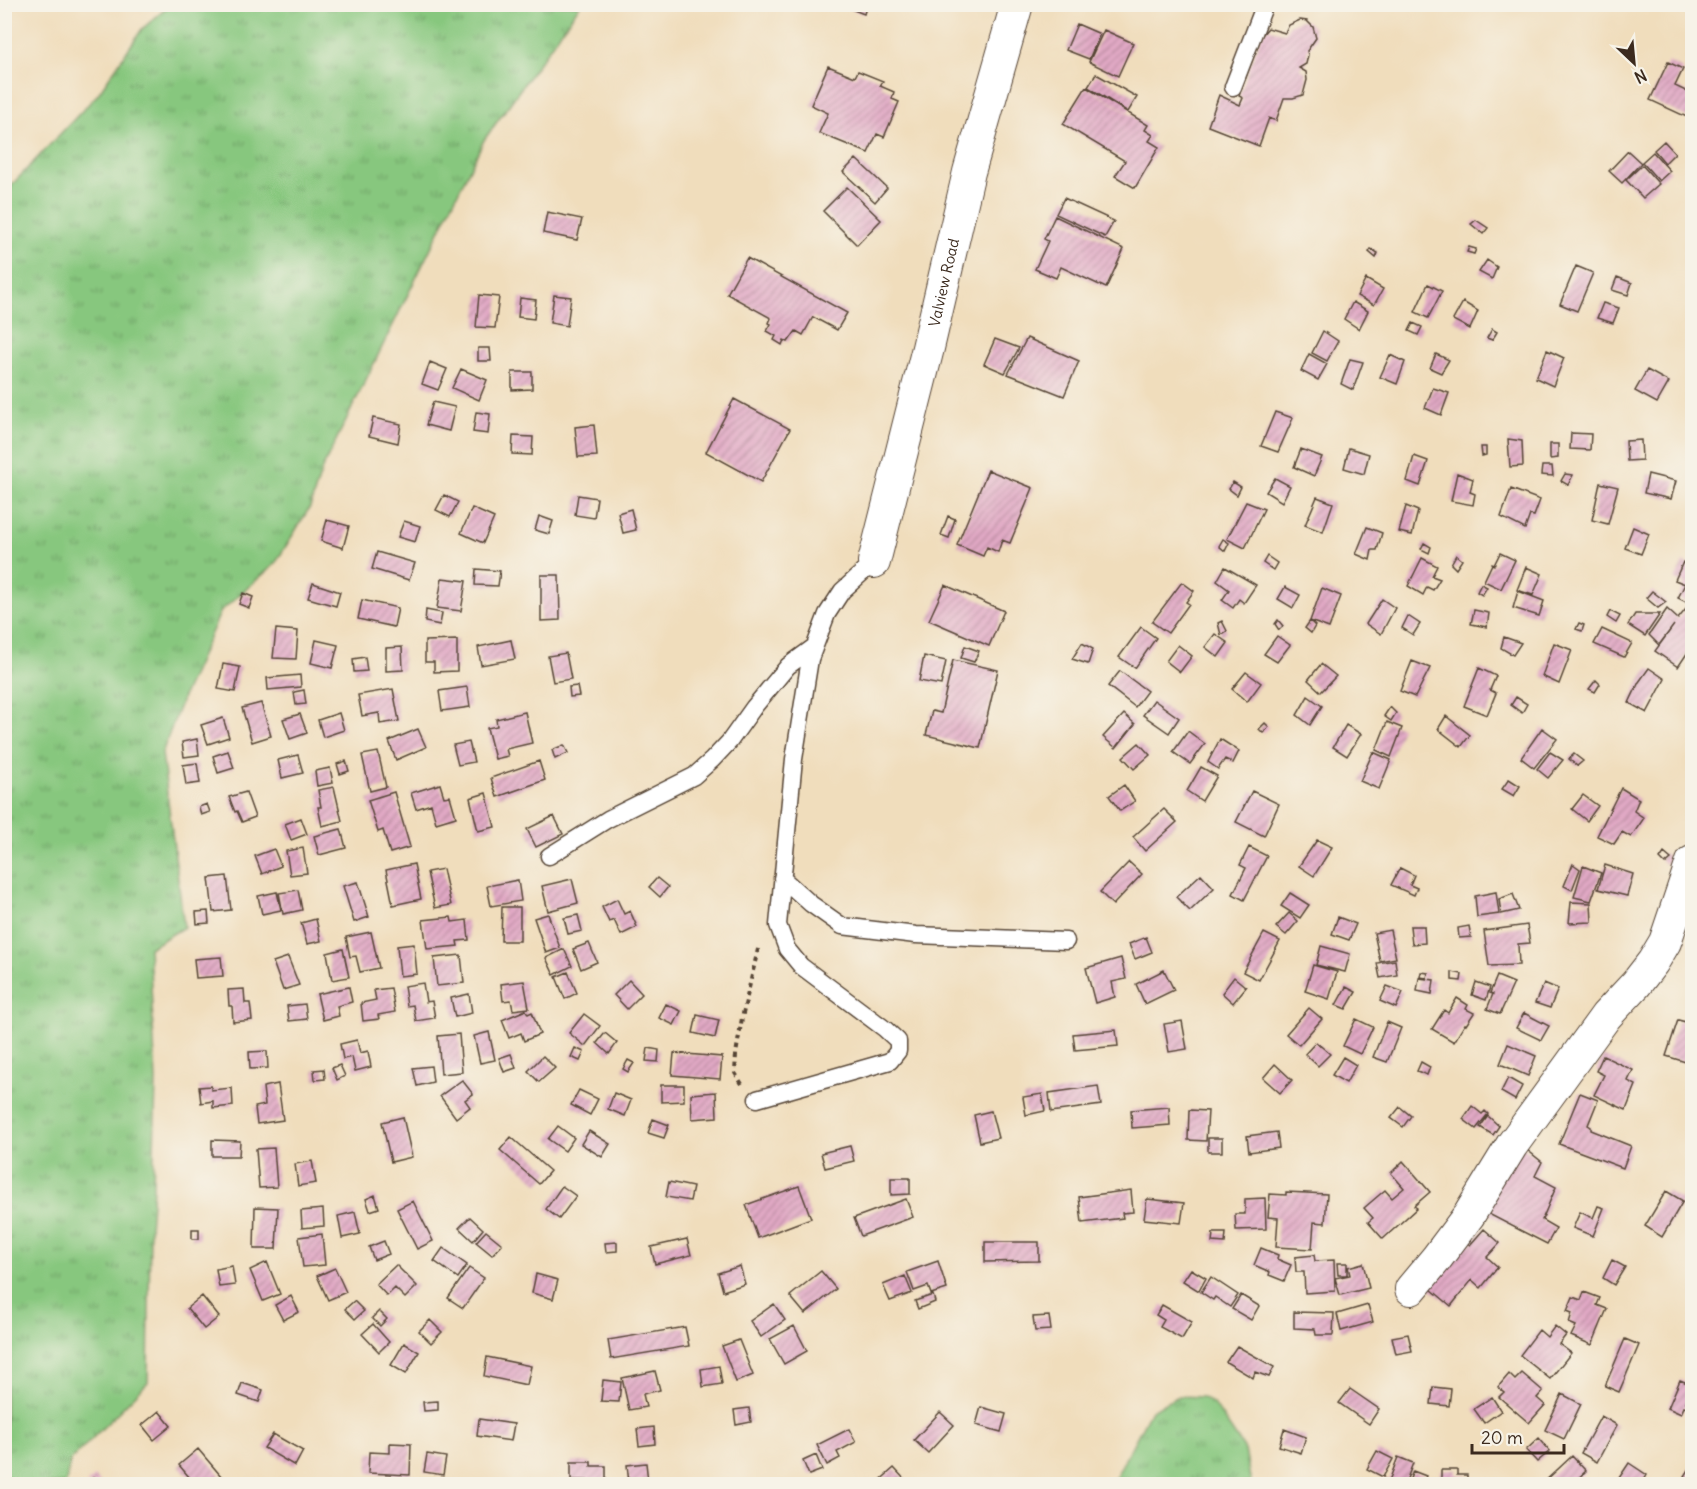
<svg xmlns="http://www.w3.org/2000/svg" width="1697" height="1489" viewBox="0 0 1697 1489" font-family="Delius,sans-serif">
<defs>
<pattern id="grass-tufts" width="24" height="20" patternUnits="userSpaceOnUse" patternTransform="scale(1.5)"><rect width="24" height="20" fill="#87c77e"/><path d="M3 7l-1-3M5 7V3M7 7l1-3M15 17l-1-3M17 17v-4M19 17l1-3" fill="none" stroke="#70a267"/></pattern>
<pattern id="building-hatch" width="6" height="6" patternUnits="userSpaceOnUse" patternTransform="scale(1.5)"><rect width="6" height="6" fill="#e1a9c5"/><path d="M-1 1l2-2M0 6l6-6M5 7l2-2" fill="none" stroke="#b88a9f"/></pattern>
</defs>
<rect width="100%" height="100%" fill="#f7f3e8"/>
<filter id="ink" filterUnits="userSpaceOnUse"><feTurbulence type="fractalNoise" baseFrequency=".0167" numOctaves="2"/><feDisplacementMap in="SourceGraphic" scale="12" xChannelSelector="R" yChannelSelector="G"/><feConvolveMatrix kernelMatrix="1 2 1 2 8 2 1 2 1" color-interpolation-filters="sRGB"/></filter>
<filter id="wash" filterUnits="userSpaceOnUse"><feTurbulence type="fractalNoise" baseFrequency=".008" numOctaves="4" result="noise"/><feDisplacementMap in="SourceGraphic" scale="24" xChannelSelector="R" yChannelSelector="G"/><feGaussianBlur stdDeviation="1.35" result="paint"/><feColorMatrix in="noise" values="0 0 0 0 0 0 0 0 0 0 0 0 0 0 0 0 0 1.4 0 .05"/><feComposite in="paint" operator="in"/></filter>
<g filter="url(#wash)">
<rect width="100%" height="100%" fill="#f0ddbc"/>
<!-- grass -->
<path fill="url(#grass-tufts)" stroke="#61784e" stroke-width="1.5" d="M170,5H580L484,140L322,469L310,507L275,564L221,611L184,694L162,753L184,927L149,948L156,1080L153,1188L150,1229L148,1382L70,1461L66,1484H5V192L98,94L142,29Z
M1179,1396L1202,1397L1214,1404L1245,1450L1251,1484H1112L1151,1410Z"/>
<g id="blocks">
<!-- building -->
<path fill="url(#building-hatch)" d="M838,4H867L864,14Z
M1300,20L1307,21L1313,27L1316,38L1307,51L1308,55L1306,64L1299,68L1306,72L1307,80L1303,95L1293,98H1284L1276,121L1269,118L1259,146L1208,126L1219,95L1240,105L1243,98L1239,96L1261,36L1268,28L1285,33L1289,25Z
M1077,24L1100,34L1089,59L1066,50Z
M1104,30L1133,43L1118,76L1089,62Z
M1668,62L1683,69L1675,86L1692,94V115L1691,119L1650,100Z
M828,66L855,77L858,71L883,81L880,86L894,92L892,99L899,102L884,137L877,134L868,153L819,133L828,113L811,105Z
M1096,74L1137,97L1128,112L1088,87Z
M1086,87L1148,125L1145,130L1153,135L1149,141L1159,147L1135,188L1115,176L1125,161L1063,124Z
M1664,141L1675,153L1665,163L1654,150Z
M1628,151L1641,163L1622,183L1609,171Z
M1653,152L1670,171L1659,181L1642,162Z
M856,159L887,188L875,202L843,172Z
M1642,165L1659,184L1643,198L1626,180Z
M847,187L881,220L857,245L823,211Z
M1064,198L1114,221L1105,237L1056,214Z
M547,212L582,219L577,240L543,233Z
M1055,216L1124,249L1106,288L1061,267L1056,278L1035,269L1048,241L1044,239Z
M1476,220L1488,228L1483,234L1471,224Z
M1469,247L1476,249L1474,254L1467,252Z
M1371,249L1378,253L1376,258L1369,252Z
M747,258L847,313L837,330L813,317L803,335L796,331L788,342L784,340L782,345L774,340L776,336L767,331L771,324L769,323L771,318L727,294Z
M1487,260L1497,267L1492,279L1479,272Z
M1576,266L1593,273L1577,311L1560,304Z
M1617,277L1632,283L1628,295L1612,290Z
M1366,279L1383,289L1374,305L1357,296Z
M1428,284L1442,291L1428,318L1415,312Z
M479,295L499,297L495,328L476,327Z
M554,295L571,297L567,326L550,323Z
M520,298L536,300L534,319L518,317Z
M1353,302L1368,311L1359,329L1344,319Z
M1463,302L1478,311L1470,329L1453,320Z
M1603,303L1619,308L1613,323L1597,318Z
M1413,323L1422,327L1418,335L1409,331Z
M1492,329L1497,332L1492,340L1487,338Z
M1323,331L1338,341L1327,361L1312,353Z
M1027,338L1079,361L1064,396L1008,374Z
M995,339L1019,348L1005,373L984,364Z
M478,348H490L491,361H478Z
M1547,350L1564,358L1553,386L1536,378Z
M1309,354L1327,364L1318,380L1301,371Z
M1436,354L1449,360L1441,373L1430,368Z
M1390,355L1405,362L1397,384L1380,377Z
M1350,359L1363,362L1353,390L1341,384Z
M430,362L447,369L438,390L422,384Z
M461,369L487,380L479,400L452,388Z
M1647,370L1669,382L1657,403L1635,391Z
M512,372H532V389L512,390Z
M1433,388L1449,393L1441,415L1425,408Z
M734,399L790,429L761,482L706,452Z
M433,402L455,407L449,431L426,425Z
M476,412L490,414L488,434L473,432Z
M1275,412L1293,418L1278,452L1261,446Z
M373,418L401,424L398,443L369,436Z
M594,425L597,456L578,457L575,427Z
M1571,433L1591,434L1590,450L1570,449Z
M513,436L533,437L532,455L512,454Z
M1508,439L1522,441L1523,466L1510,467Z
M1641,440L1642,460L1627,461L1626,441Z
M1550,444H1558V458L1550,459Z
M1481,447H1486V455L1482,456Z
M1349,448L1369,454L1364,474L1344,468Z
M1301,449L1322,457L1314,476L1294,467Z
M1414,456L1428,461L1420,486L1407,481Z
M1542,466H1552L1553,476L1541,475Z
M988,470L1033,488L1010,543L1002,540L998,552L987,547L983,556L957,545Z
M1457,473L1473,479L1470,492L1475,494L1473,505L1451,501Z
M1565,474L1573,475L1568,485L1561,481Z
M1648,474L1676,481L1671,499L1644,493Z
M1275,478L1290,486L1282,502L1266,492Z
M1233,482L1241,487L1237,495L1229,489Z
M1600,483L1618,487L1608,524L1592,520Z
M1511,489L1540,500L1534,516L1530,515L1525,529L1501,517Z
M444,495L458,502L450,517L436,510Z
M578,495L597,498L594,518L575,515Z
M1317,497L1333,503L1323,532L1305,525Z
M1246,502L1264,509L1245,548L1227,539Z
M1406,506L1418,511L1412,535L1399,532Z
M472,508L494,518L483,543L461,533Z
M631,509L636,530L623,533L618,513Z
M539,516L553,521L549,534L535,530Z
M948,516L955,519L949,538L941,535Z
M327,520L349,526L343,548L321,541Z
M404,521L420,526L415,542L398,537Z
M1367,527L1382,533L1377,550H1372L1370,560L1356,554Z
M1633,527L1649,534L1641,554L1625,548Z
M1223,539L1229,543L1225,551L1219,546Z
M1424,543L1431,547L1429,553L1421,549Z
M377,552L415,563L409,580L372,569Z
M1500,553L1515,560L1501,589L1484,581L1492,564L1494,565Z
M1456,555L1462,560L1456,569L1451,564Z
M1267,556L1277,563L1273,570L1263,563Z
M1422,558L1437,566L1432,576L1440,579L1433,590L1427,587L1423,595L1408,586Z
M1683,562L1692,566V605L1678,598L1685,584L1675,580Z
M1225,567L1256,585L1244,603L1239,599L1233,608L1222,600L1229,590L1217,581Z
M1526,567L1542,574L1533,595L1517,590Z
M476,569L500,571L498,586L475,585Z
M541,575H559L560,620L541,621Z
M442,578L466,581L461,611L437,608Z
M1182,582L1194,591L1186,602L1189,604L1168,633L1152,622Z
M313,583L340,592L336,606L308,598Z
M1481,584L1487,587L1482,595L1477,592Z
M945,585L1004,611L989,646L929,620Z
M1285,587L1300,595L1293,608L1278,599Z
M1322,588L1341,596L1329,628L1310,621Z
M1518,591L1544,601L1539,616L1513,608Z
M1652,591L1666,602L1658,608L1646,598Z
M243,593L253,597L249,608L239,604Z
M1382,599L1395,608L1381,634L1366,624Z
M362,600L398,608L394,627L358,619Z
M1667,609L1678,619L1686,609L1692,613V646L1678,667L1655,651L1674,625L1659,645L1649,635Z
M426,610L442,613L440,625L425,622Z
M1474,610L1489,613L1487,627L1471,624Z
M1610,611L1620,616L1616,623L1607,617Z
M1635,614H1660L1645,636L1628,625Z
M1408,616L1420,624L1413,635L1402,628Z
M1278,620L1283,626L1279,630L1275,624Z
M1222,621L1227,631L1221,635L1218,623Z
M1310,621L1315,626L1311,633L1305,628Z
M1579,623L1584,625L1582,631L1576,629Z
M1141,627L1156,638L1135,668L1119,657Z
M276,629L298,631L296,659L273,658Z
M1602,629L1632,643L1624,657L1594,644Z
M1215,634L1228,643L1218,657L1205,647Z
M1277,636L1290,645L1277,662L1264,654Z
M1504,637L1521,643L1513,655L1501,648Z
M316,640L338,645L332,668L311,663Z
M457,640V671L434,672V662H425V641Z
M511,640L515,659L481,665L478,647Z
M1082,643L1093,649L1088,664L1072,659Z
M1554,643L1572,650L1559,684L1542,676Z
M1178,645L1192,656L1180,672L1166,661Z
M965,646L979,651L974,662L961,658Z
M402,647L403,670L386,671V648Z
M566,653L571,679L553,682L548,656Z
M924,656L946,661L941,685L919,681Z
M365,657L367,671L354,672L353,659Z
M953,660L998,670L980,748L926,735L932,711L941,713Z
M1412,661L1430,668L1415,697L1400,691Z
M223,664L240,667L235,692L218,689Z
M1321,664L1336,676L1321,692L1308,680Z
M1479,668L1496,676L1490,690L1496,693L1487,715L1464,706Z
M1649,668L1665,679L1647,713L1629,703L1639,682Z
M1120,671L1147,691L1135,707L1108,686Z
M1246,672L1261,683L1247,702L1232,689Z
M300,675L301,687L268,690L267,678Z
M1596,680L1600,684L1595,692L1589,689Z
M577,686L579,696L570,697L569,687Z
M467,687L470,707L442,711L439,691Z
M393,689L399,721L380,724L379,713L362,716L358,695Z
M304,690L306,704L296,705L294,692Z
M1308,696L1322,706L1310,725L1297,715Z
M1516,697L1527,704L1522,713L1511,705Z
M1154,700L1179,718L1169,733L1143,715Z
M261,703L271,736L252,742L242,708Z
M1390,707L1396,713L1391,721L1384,716Z
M525,712L532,743L506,749L508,756L495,759L487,728L497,726L496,719Z
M339,713L344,730L323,737L318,720Z
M300,714L307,733L290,739L283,719Z
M1124,714L1135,724L1116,748L1103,737Z
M1446,716L1470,735L1461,747L1438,729Z
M223,718L229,737L208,744L201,725Z
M1387,722L1402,728L1391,757L1376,750Z
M1265,723L1269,727L1263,733L1259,729Z
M1346,725L1361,734L1347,756L1333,747Z
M1542,728L1557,739L1534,768L1521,758Z
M418,729L426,747L396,760L389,741Z
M1188,731L1205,744L1190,764L1173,752Z
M197,739L199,755L184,757L182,742Z
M1220,739L1239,751L1233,763L1225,759L1218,769L1208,762Z
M469,742L474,762L458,765L453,745Z
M1139,743L1150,755L1134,769L1123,757Z
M564,745L568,753L555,759L552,750Z
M228,751L234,768L218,773L213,756Z
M378,752L386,787L370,791L362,755Z
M1373,752L1391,760L1379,789L1360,781Z
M1550,752L1563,760L1548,778L1537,769Z
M1574,754L1583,761L1577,766L1569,759Z
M298,755L303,773L282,778L278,760Z
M346,761L349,771L340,774L337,764Z
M539,761L545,780L497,797L491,778Z
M197,763L200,783L186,785L183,765Z
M1201,767L1217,776L1202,801L1187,791Z
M330,768L333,783L317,786L315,771Z
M1509,779L1520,786L1514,796L1502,789Z
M440,784L444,797L450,796L456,817L436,823L431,804L416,809L411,793Z
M1124,785L1135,801L1120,811L1109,796Z
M334,787L342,821L322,826L318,807H321L318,790Z
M1621,788L1639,799L1634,811L1644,818L1631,837L1622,832L1614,844L1597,836Z
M1252,791L1279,804L1264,836L1236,822Z
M246,792L255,817L242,822L237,811L235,812L229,797Z
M394,792L410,847L390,853L383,830L378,832L368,800Z
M486,793L495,827L478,831L470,798Z
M1583,795L1598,806L1587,821L1572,809Z
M207,804L210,812L201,815L199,807Z
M1164,809L1177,822L1145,851L1133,837Z
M554,816L563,834L536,847L527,829Z
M301,818L307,834L291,840L285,824Z
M341,829L346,848L319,855L314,836Z
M1317,840L1332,847L1314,876L1299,866Z
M1249,847L1267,856L1244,900L1233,894L1246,868L1240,865Z
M303,848L307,873L290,875L286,851Z
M274,849L281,866L262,874L255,856Z
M1664,853L1671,859L1665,864L1660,859Z
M1129,862L1142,874L1113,905L1100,892Z
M414,864L421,899L393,905L386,870Z
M1573,864L1580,869L1572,890L1564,886Z
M1605,865L1633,874L1627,896L1598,889Z
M1583,866L1601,873L1591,901L1574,897Z
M1400,868L1414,875L1410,885L1417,888L1414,895L1391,885Z
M443,869L451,905L435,908L427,872Z
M1201,874L1214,888L1190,911L1176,897Z
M227,876L231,910L213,912L209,878Z
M657,878L668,887L660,897L649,887Z
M572,879L578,903L548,911L542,886Z
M518,880L521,901L491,906L487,886Z
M358,882L369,917L354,922L343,886Z
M298,890L302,910L283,914L279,893Z
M277,892L281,910L262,914L258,896Z
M1496,892L1499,914L1477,917L1475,896Z
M1290,893L1309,905L1300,918L1281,906Z
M1513,894L1519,910L1501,914L1499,899Z
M617,899L624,914L630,911L637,927L621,935L614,920L609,922L602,907Z
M1571,902L1591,903L1592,922L1569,923Z
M502,907H520V941H501Z
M208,911L209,923L197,924L196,912Z
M1289,913L1298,921L1286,935L1276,927Z
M548,914L560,948L546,953L534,918Z
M578,915L582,931L568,934L564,918Z
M451,917L452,922L467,920L469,940L457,941L458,946L427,949L423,920Z
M1338,917L1356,924L1349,940L1332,934Z
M316,919L321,941L307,944L301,923Z
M1527,925L1530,943L1518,944L1519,965L1489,966L1484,931Z
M1410,926H1424L1425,943L1412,944Z
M1469,926L1471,937L1459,938L1458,928Z
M1390,930L1396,958L1380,961L1374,933Z
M371,932L379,968L360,972L356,956L350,957L346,937Z
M1264,933L1280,941L1259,980L1243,972Z
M1146,937L1152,952L1135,959L1129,944Z
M589,943L597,962L581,969L573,949Z
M414,944L417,974L400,976L397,946Z
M1321,946L1350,954L1345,972L1316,965Z
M343,949L349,977L332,980L327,953Z
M564,949L572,966L554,975L546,958Z
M461,955L464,983L437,986L434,958Z
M221,957L223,976L196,978L194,959Z
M288,957L299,985L283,990L273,962Z
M1121,958L1126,979L1112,982L1115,997L1095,1003L1086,968Z
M1395,960L1397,975L1380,978L1377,963Z
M1313,965L1337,972L1329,999L1305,991Z
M1164,970L1174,990L1145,1004L1136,984Z
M568,972L577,993L565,999L556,977Z
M1421,972L1428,973L1427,978L1420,977Z
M1452,972L1462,974L1461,981L1452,980Z
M1497,976L1514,983L1500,1014L1487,1009L1493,994L1490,993Z
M1234,977L1246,987L1233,1003L1222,993Z
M1419,978L1434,980L1432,994L1417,991Z
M629,980L642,994L627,1009L614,995Z
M524,981L529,1008L513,1010L511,1000L503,1001L501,984Z
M1476,982L1490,987L1486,1000L1472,995Z
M423,983L426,1002L432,1001L435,1018L416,1021L413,1005L407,1006L404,986Z
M1544,983L1558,989L1550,1008L1535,1003Z
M1387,986L1403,992L1396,1008L1380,1001Z
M349,987L352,1002L337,1006L339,1016L323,1020L317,994Z
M1346,987L1356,992L1346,1009L1336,1005Z
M391,988L395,1012L378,1015L379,1019L363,1021L361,1003L376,1000L374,990Z
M244,989L245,1003H250L252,1020L233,1022L232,1006H229L228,990Z
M469,994L472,1013L455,1017L451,998Z
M1457,998L1468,1005L1466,1009L1474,1013L1466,1025L1465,1024L1454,1042L1432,1029L1444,1010L1448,1013Z
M305,1004L307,1019L289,1021L287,1006Z
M666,1004L681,1011L674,1025L659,1018Z
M1309,1008L1322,1019L1299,1045L1286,1034Z
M1691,1008L1692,1009V1064L1666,1056L1678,1020L1686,1022Z
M526,1010L528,1014L532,1012L540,1034L524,1041L521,1033L509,1038L502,1020Z
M1524,1013L1549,1026L1541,1040L1516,1028Z
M584,1014L600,1026L585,1046L569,1033Z
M697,1015L719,1020L715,1038L693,1033Z
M1356,1019L1373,1027L1360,1054L1343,1046Z
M1182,1021L1187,1049L1169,1052L1164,1024Z
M1387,1022L1401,1028L1387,1062L1373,1057Z
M1116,1030L1118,1046L1075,1050L1073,1034Z
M489,1032L495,1060L480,1063L474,1036Z
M605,1033L617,1043L609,1054L597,1043Z
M459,1034L462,1072L441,1074L438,1036Z
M357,1040L360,1053L368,1051L371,1067L355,1071L352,1057L343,1059L340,1044Z
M1316,1042L1330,1054L1318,1066L1305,1054Z
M1508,1044L1536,1056L1528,1076L1500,1064Z
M575,1048L584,1052L580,1061L571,1057Z
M648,1048L659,1050L658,1062L646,1061Z
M267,1051L268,1068L250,1069L249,1052Z
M674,1053L722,1057L720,1079L672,1075Z
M511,1054L516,1068L504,1072L499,1058Z
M543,1056L555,1068L539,1082L528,1071Z
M1603,1056L1633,1070L1628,1081L1636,1085L1626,1110L1594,1095L1604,1075L1596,1071Z
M1343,1057L1356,1065L1346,1083L1332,1075Z
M628,1060L634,1063L628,1072L623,1069Z
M1421,1062L1430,1067L1427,1075L1417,1071Z
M1275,1064L1292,1080L1280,1093L1263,1078Z
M340,1065L345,1076L337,1080L332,1068Z
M431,1066L433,1082L417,1086L413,1068Z
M324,1069L325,1079L315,1080L314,1070Z
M1508,1078L1522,1086L1515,1100L1501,1092Z
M462,1080L473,1094L465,1100L470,1107L456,1118L440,1096Z
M278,1084L283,1120L257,1124L255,1107L265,1105L263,1087Z
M661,1085H684V1101L661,1102Z
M211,1086V1090L232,1088L233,1106L213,1108V1101L201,1103L199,1087Z
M1098,1086L1101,1105L1051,1112L1049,1093Z
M579,1090L598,1099L590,1115L571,1105Z
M716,1092L717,1117L692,1119L691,1094Z
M614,1093L631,1100L625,1116L608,1109Z
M1580,1093L1598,1100L1588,1125L1591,1127V1130L1631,1146L1623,1168L1559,1144Z
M1042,1094L1045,1111L1026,1115L1023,1097Z
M1472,1106L1482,1114L1485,1111L1488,1114L1476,1129L1463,1119Z
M1169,1107L1170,1125L1132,1128L1131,1110Z
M1400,1107L1411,1116L1403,1127L1391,1118Z
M1189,1110L1208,1111L1206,1141L1188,1140Z
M991,1111L998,1138L980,1142L974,1115Z
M1488,1116L1499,1126L1493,1135L1480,1127Z
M403,1117L412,1157L391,1162L382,1122Z
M653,1119L669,1125L664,1138L648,1133Z
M558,1126L574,1138L565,1151L548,1139Z
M589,1131L610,1144L602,1157L581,1144Z
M1277,1132L1279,1148L1249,1152L1247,1136Z
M511,1137L550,1171L539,1184L500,1150Z
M1208,1138H1222V1152H1208Z
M212,1140L240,1141L239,1156H212Z
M1521,1145L1542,1162L1535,1176L1556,1187L1542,1220L1556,1228L1547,1244L1479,1209Z
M850,1146L854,1161L825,1168L821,1153Z
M274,1148L277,1187L259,1188L256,1149Z
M312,1161L316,1183L298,1186L295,1164Z
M1403,1161L1430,1192L1414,1206L1417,1208L1383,1239L1368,1222L1373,1218L1364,1208L1385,1190L1392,1198L1404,1188L1391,1173Z
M891,1178H910V1194L891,1195Z
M669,1182L693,1187L690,1201L666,1197Z
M562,1186L576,1196L559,1219L546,1209Z
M799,1186L811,1218L758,1238L746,1205Z
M1131,1190L1133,1212L1122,1213L1123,1218L1082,1223L1079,1197Z
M1666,1191L1683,1201L1662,1237L1645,1226Z
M1286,1192L1327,1194L1325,1223L1314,1222L1312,1249L1276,1247L1278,1218L1268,1217L1270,1194L1286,1195Z
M375,1195L379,1208L370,1211L366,1199Z
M1265,1198L1266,1229L1236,1230L1235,1214H1245V1199Z
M906,1199L913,1217L861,1236L854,1218Z
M1147,1199L1184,1203L1181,1223L1144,1219Z
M413,1201L433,1241L417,1249L397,1209Z
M1598,1206L1604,1208L1593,1236L1573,1228L1580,1212L1593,1218Z
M255,1207L278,1208L276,1249H254Z
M323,1209L324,1226L302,1228L301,1211Z
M355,1212L360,1234L342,1238L338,1216Z
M470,1217L483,1229L473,1241L459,1228Z
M192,1229H199V1239H192Z
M1484,1229L1500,1243L1487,1257L1498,1267L1481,1288L1472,1280L1451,1306L1425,1284L1466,1242L1470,1245Z
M486,1231L502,1244L492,1255L476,1242Z
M1213,1233H1226L1225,1243L1212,1242Z
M322,1234L325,1265L303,1267L299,1237Z
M687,1239L691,1255L655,1264L651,1247Z
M384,1241L389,1254L374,1260L369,1247Z
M617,1242V1251L606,1252L605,1243Z
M985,1242H1039V1261L985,1262Z
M443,1248L467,1265L458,1278L434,1261Z
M1261,1248L1278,1255L1277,1259L1291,1265L1284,1281L1269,1275L1270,1272L1254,1265Z
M1314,1255L1315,1261L1334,1260L1335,1291L1305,1293L1304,1272H1296L1295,1257Z
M1612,1260L1625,1267L1614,1285L1603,1278Z
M938,1261L947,1289L931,1294L928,1286L914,1291L907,1272Z
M267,1262L280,1294L263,1301L250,1270Z
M1337,1263H1347V1275H1338Z
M1363,1263L1369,1288L1340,1295L1335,1278L1350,1275L1348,1267Z
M396,1265L417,1286L405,1298L395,1288L387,1296L376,1284Z
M232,1266L235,1285L219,1287L216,1269Z
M740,1266L745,1284L723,1291L718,1273Z
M335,1268L346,1292L328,1300L317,1276Z
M469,1268L484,1278L463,1308L448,1298Z
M1191,1269L1206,1278L1199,1291L1183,1281Z
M821,1271L836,1289L805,1314L790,1296Z
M536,1274L558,1280L553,1299L532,1293Z
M905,1276L912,1293L890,1301L883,1285Z
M1211,1277L1238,1295L1230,1307L1215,1297L1213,1300L1201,1292Z
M1584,1292L1600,1298L1597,1305L1607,1309L1592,1345L1571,1336L1576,1326L1569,1323L1572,1313L1567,1311L1573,1297L1581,1300Z
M933,1295L935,1302L918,1309L915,1301Z
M1241,1295L1259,1306L1251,1320L1232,1309Z
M202,1296L219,1317L204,1329L187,1308Z
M291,1296L299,1312L283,1320L275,1305Z
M354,1301L364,1311L355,1319L345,1309Z
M774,1304L785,1320L761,1337L750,1321Z
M1162,1305L1192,1322L1182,1339L1160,1327L1164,1320L1156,1315Z
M1368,1305L1373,1322L1341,1331L1337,1314Z
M379,1311L387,1319L380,1326L372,1318Z
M1294,1312L1334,1313L1333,1335H1316L1315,1329L1294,1328Z
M1049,1316L1051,1330L1035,1331L1033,1317Z
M430,1320L442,1332L431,1343L419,1331Z
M373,1324L389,1342L379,1352L362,1334Z
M794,1326L807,1351L784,1364L770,1339Z
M1555,1326L1566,1335L1559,1344L1571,1353L1550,1379L1520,1355L1539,1330L1547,1337Z
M685,1327L689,1346L611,1359L608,1340Z
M1408,1334L1412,1351L1396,1354L1392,1337Z
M1625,1339L1639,1345L1619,1392L1605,1386Z
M739,1340L753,1375L736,1382L722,1346Z
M404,1343L419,1352L406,1374L391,1365Z
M1237,1346L1274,1367L1269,1377L1255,1372L1253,1378L1226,1362Z
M487,1357L531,1366L527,1385L484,1376Z
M719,1366L722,1384L703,1387L701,1369Z
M655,1371L660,1390L643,1394L646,1407L629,1410L622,1378Z
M1522,1373L1543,1391L1537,1398L1545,1405L1529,1423L1499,1397L1504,1392L1498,1387L1509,1374L1515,1380Z
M603,1380L621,1382L619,1402L601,1401Z
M1680,1380L1692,1385L1686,1402L1692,1404L1690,1409L1684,1407L1681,1414L1668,1408Z
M242,1383L263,1390L259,1402L238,1395Z
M1433,1387L1451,1389L1449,1406L1431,1404Z
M1350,1389L1379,1409L1369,1424L1339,1403Z
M1562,1394L1581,1404L1564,1439L1545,1430Z
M1492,1397L1501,1411L1484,1423L1474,1409Z
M438,1401V1410L424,1411L423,1402Z
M981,1407L1006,1414L1001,1432L976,1425Z
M749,1408L751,1422L736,1425L734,1410Z
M159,1411L171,1426L154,1440L142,1425Z
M940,1412L954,1425L928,1453L914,1440Z
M1601,1416L1617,1425L1597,1462L1581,1453Z
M479,1419L514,1424L511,1441L477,1436Z
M654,1427L655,1444L639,1446L637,1429Z
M849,1429L856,1442L837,1452L840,1458L827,1465L817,1445Z
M1284,1429L1306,1437L1301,1453L1279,1446Z
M273,1434L303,1451L295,1466L264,1448Z
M1539,1438L1550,1451L1537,1462L1526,1450Z
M390,1443L411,1444L410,1475L368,1473L369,1452L390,1453Z
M198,1449L221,1476L211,1484H195L179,1465Z
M1377,1451L1393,1459L1383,1477L1367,1469Z
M427,1454L446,1457L443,1475L424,1472Z
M816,1455L822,1470L809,1475L803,1461Z
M1572,1456L1586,1471L1572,1484H1542Z
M1398,1457L1413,1463L1405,1484H1382L1384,1479L1389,1481Z
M571,1462H591V1466H606V1481L571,1480Z
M646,1463L648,1481L629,1483L627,1465Z
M1629,1463L1647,1475L1642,1484H1615Z
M1692,1465V1481L1685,1476Z
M894,1468L908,1483L876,1484Z
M1441,1470H1457V1475H1467V1484H1441Z
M1413,1471L1426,1476L1423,1484H1408Z
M94,1477L102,1484H86Z"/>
</g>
</g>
<g filter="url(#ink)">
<use href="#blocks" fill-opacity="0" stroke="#564536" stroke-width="1.5"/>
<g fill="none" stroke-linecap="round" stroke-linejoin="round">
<defs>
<path id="service" d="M1233,87L1265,4
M549,856L608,819L694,776L712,760L729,742L754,707L788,666L814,647
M782,878L811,904L842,926L916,935L1066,941
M757,1099L890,1061L898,1051V1041L885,1029L801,966L787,949L778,925L794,759L810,659L827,614L842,591L874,562"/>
<g id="minor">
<path id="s1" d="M874,562L928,348L969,172L1017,4"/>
<path d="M1411,1289L1436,1259L1469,1215L1512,1145L1606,1016L1636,984L1653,962L1665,942L1692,862"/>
</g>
</defs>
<!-- service casing -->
<use href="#service" stroke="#564536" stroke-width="19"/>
<!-- minor casing -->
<use href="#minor" stroke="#564536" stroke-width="34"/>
<!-- path -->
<path stroke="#564536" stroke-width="4" stroke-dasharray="4.5 4.5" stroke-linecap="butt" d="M742,1084L735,1073L736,1054L742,1018L759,945"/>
<!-- service -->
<use href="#service" stroke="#fff" stroke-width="16"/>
<!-- minor -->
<use href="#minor" stroke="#fff" stroke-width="32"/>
</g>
</g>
<g text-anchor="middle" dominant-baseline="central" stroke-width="6" stroke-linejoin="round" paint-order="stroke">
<!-- street labels -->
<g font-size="15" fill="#3b2a1e" stroke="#f7f3e8">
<text stroke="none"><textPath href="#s1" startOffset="288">Valview Road</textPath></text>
</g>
</g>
<!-- margin -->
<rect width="1697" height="1489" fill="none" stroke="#f7f3e8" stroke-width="24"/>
<!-- north arrow -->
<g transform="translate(1634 63) rotate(154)" stroke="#f7f3e8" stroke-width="4.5" paint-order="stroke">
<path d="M0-4.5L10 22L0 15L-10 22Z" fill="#3b2a1e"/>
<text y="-9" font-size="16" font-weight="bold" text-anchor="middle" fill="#3b2a1e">N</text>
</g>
<!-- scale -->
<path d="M1472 1444v9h92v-9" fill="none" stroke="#3b2a1e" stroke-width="3"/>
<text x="1481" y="1444" font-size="18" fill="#3b2a1e" stroke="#f7f3e8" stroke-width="4.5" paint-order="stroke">20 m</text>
</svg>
